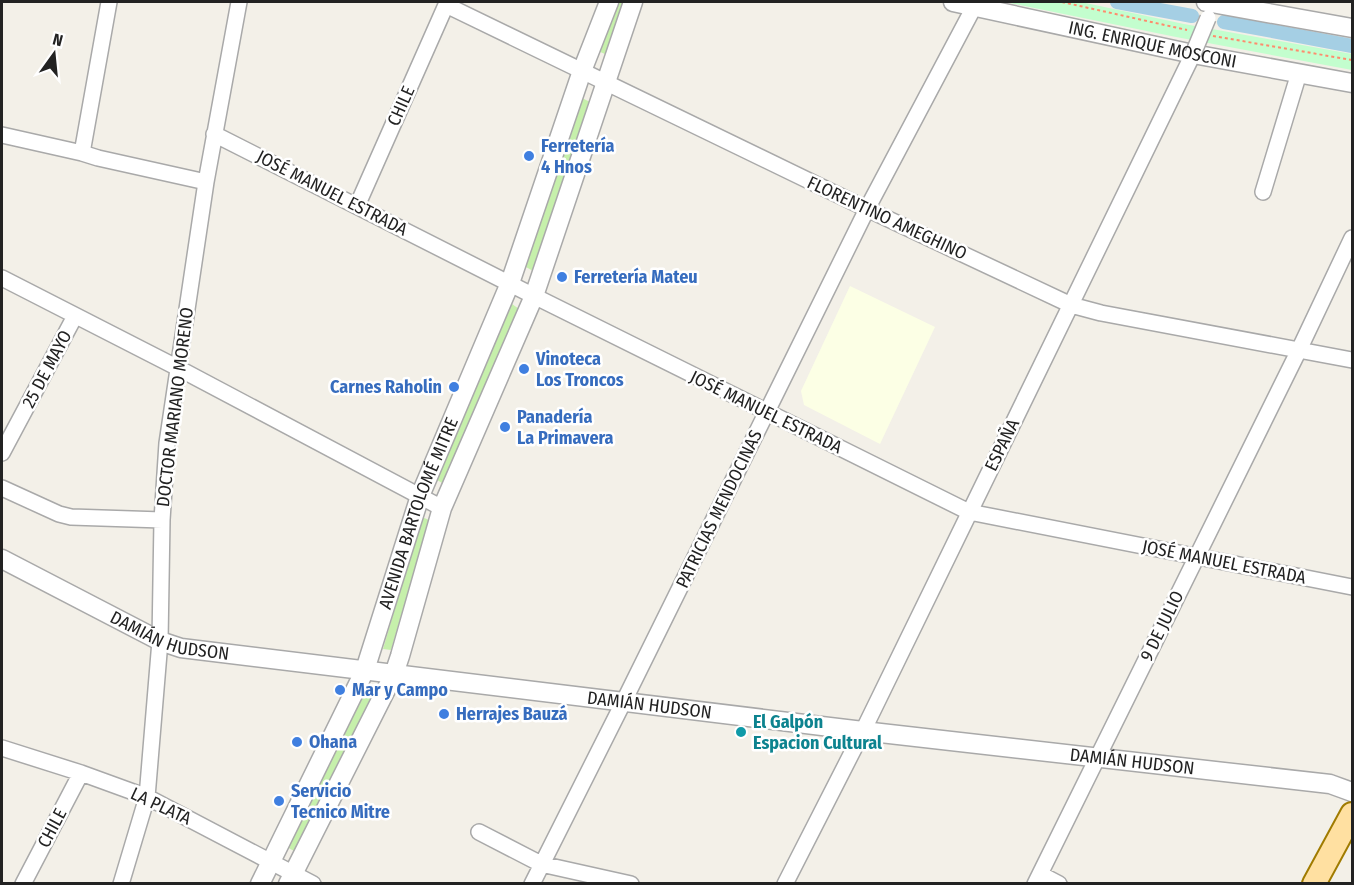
<svg xmlns="http://www.w3.org/2000/svg" width="1354" height="885" viewBox="0 0 1354 885" font-family="'Fira Sans Condensed',sans-serif">
<rect width="100%" height="100%" fill="#f3f0e8"/>
<!-- education -->
<path fill="#fcffe5" d="M850,286L935,327L880,444L804,405L801,391Z"/>
<!-- grass -->
<path fill="#c6f0ab" d="M617,2H624L605,54L598,51Z
M582,98L590,102L533,271L526,267Z
M512,304L519,309L444,484L437,480Z
M422,517L429,520L391,650L383,649Z
M366,691L374,692L294,851L287,847Z"/>
<!-- park -->
<path fill="#c3fece" d="M1005,2H1081L1184,24L1352,54V70L1176,37Z"/>
<g fill="none" stroke-linecap="round" stroke-linejoin="round">
<!-- canal -->
<path stroke="#a5cfe4" stroke-width="14" d="M1117,2L1192,16
M1224,22L1352,46"/>
<defs>
<path id="minor" d="M214,134L534,296L969,512L1352,587
M2,135L82,153L98,158L206,182
M82,153L109,2
M1263,192L1299,73
M357,206L446,5L867,209L1071,305L1101,313L1352,360
M2,278L178,368L442,508
M2,453L75,316
M2,488L59,514L71,517L162,520
M2,748L81,773L147,797L313,884
M479,832L541,864L631,884
M1040,874L1059,884
M23,884L81,773
M121,884L147,797L160,641L162,520L167,443L206,182L239,2
M532,884L624,701L867,209L974,7
M785,884L863,731L1193,54
M1035,884L1299,350L1352,238"/>
<g id="tertiary">
<path id="s1" d="M953,2L1193,54L1352,83"/>
<path d="M1206,2L1352,28"/>
<path id="s2" d="M2,559L160,641L181,648L863,731L1330,784L1352,792"/>
<path id="s3" d="M260,884L365,670L420,496L510,283L582,71L609,2"/>
<path d="M288,884L394,674L400,656L442,508L534,296L633,2"/>
</g>
<path id="primary" d="M1314,884L1352,814"/>
</defs>
<!-- minor casing -->
<use href="#minor" stroke="#a9a9a9" stroke-width="18"/>
<!-- tertiary casing -->
<use href="#tertiary" stroke="#a9a9a9" stroke-width="21"/>
<!-- primary casing -->
<use href="#primary" stroke="#a07b00" stroke-width="26"/>
<!-- path -->
<path stroke="#ff8b6d" stroke-width="2" stroke-dasharray="3 3" stroke-linecap="butt" d="M1062,2L1187,30
M1213,36L1352,60"/>
<!-- minor -->
<use href="#minor" stroke="#fff" stroke-width="15"/>
<!-- tertiary -->
<use href="#tertiary" stroke="#fff" stroke-width="18"/>
<!-- primary -->
<use href="#primary" stroke="#ffe0a1" stroke-width="22"/>
<defs>
<path id="minor-bridge" d="M1193,54L1208,18"/>
</defs>
<!-- minor-bridge casing -->
<use href="#minor-bridge" stroke="#a9a9a9" stroke-width="18" stroke-linecap="butt"/>
<!-- minor-bridge -->
<use href="#minor-bridge" stroke="#fff" stroke-width="15"/>
</g>
<!-- markers -->
<g fill="#3f7fe0" stroke="#fff" stroke-width="2">
<circle cx="529" cy="156" r="6"/>
<circle cx="562" cy="277" r="6"/>
<circle cx="524" cy="369" r="6"/>
<circle cx="454" cy="387" r="6"/>
<circle cx="505" cy="427" r="6"/>
<circle cx="340" cy="690" r="6"/>
<circle cx="444" cy="714" r="6"/>
<circle cx="297" cy="742" r="6"/>
<circle cx="279" cy="801" r="6"/>
</g>
<circle fill="#0f9aa8" stroke="#fff" stroke-width="2" cx="741" cy="732" r="6"/>
<g text-anchor="middle" dominant-baseline="central" stroke-width="5" stroke-linejoin="round" paint-order="stroke">
<!-- street labels -->
<g font-size="18" fill="#222" stroke="#fff">
<text stroke="none"><textPath href="#s1" startOffset="204">ING. ENRIQUE MOSCONI</textPath></text>
<text transform="translate(401 106) rotate(-66)">CHILE</text>
<text transform="translate(332 193) rotate(27)">JOSÉ MANUEL ESTRADA</text>
<text transform="translate(887 218) rotate(25)">FLORENTINO AMEGHINO</text>
<text transform="translate(47 369) rotate(-62)">25 DE MAYO</text>
<text transform="translate(175 407) rotate(-83)">DOCTOR MARIANO MORENO</text>
<text transform="translate(766 412) rotate(26)">JOSÉ MANUEL ESTRADA</text>
<text transform="translate(1002 445) rotate(-64)">ESPAÑA</text>
<text transform="translate(719 509) rotate(-64)">PATRICIAS MENDOCINAS</text>
<text stroke="none"><textPath href="#s3" startOffset="404">AVENIDA BARTOLOMÉ MITRE</textPath></text>
<text transform="translate(1224 562) rotate(11)">JOSÉ MANUEL ESTRADA</text>
<text transform="translate(1162 626) rotate(-64)">9 DE JULIO</text>
<text stroke="none"><textPath href="#s2" startOffset="186">DAMIÁN HUDSON</textPath></text>
<text stroke="none"><textPath href="#s2" startOffset="672">DAMIÁN HUDSON</textPath></text>
<text stroke="none"><textPath href="#s2" startOffset="1158">DAMIÁN HUDSON</textPath></text>
<text transform="translate(161 806) rotate(25)">LA PLATA</text>
<text transform="translate(52 828) rotate(-62)">CHILE</text>
</g>
<!-- shop labels -->
<g font-size="18" font-weight="bold" fill="#366cbe" stroke="#fff" text-anchor="start">
<text x="541" y="146">Ferretería<tspan x="541" dy="21">4 Hnos</tspan></text>
<text x="574" y="277">Ferretería Mateu</text>
<text x="536" y="359">Vinoteca<tspan x="536" dy="21">Los Troncos</tspan></text>
<text x="442" y="387" text-anchor="end">Carnes Raholin</text>
<text x="517" y="417">Panadería<tspan x="517" dy="21">La Primavera</tspan></text>
<text x="352" y="690">Mar y Campo</text>
<text x="456" y="714">Herrajes Bauzá</text>
<text x="309" y="742">Ohana</text>
<text x="291" y="791">Servicio<tspan x="291" dy="21">Tecnico Mitre</tspan></text>
</g>
<!-- culture labels -->
<g font-size="18" font-weight="bold" fill="#0d838f" stroke="#fff" text-anchor="start">
<text x="753" y="722">El Galpón<tspan x="753" dy="21">Espacion Cultural</tspan></text>
</g>
</g>
<!-- border -->
<rect width="1354" height="885" fill="none" stroke="#222222" stroke-width="6"/>
<!-- north arrow -->
<g transform="translate(54 54) rotate(15)" stroke="#ffffff" stroke-width="4.5" paint-order="stroke">
<path d="M0-4.5L10 22L0 15L-10 22Z" fill="#222222"/>
<text y="-9" font-size="16" font-weight="bold" text-anchor="middle" fill="#222222">N</text>
</g>
</svg>
